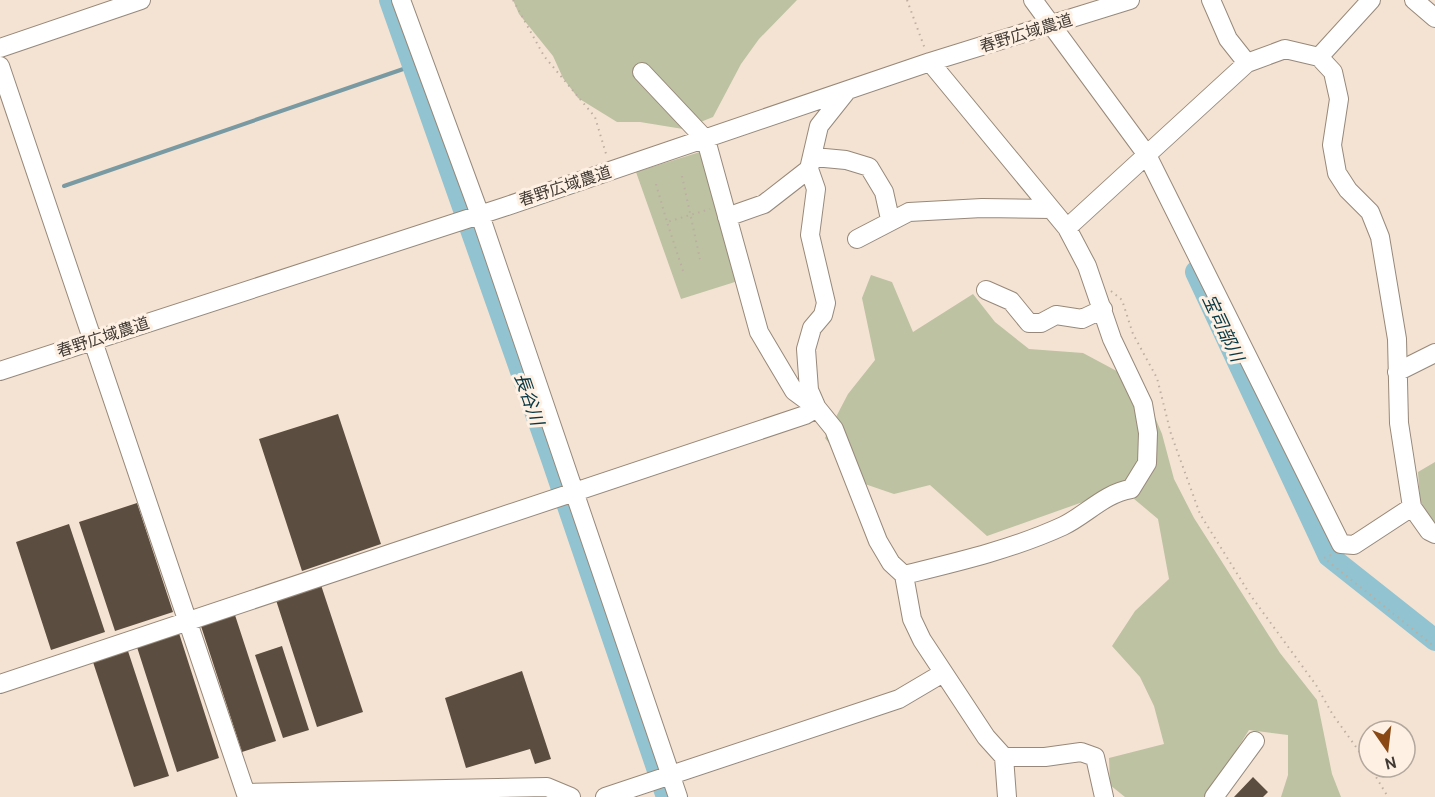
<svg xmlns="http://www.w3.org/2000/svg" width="1435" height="797" viewBox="0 0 1435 797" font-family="Cabin,'Noto Sans JP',sans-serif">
<rect width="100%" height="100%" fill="#f4e3d3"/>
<!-- green -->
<path fill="#bcc2a2" d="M513,0H797L759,39L741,64L713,117L683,129L640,122H617L578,98L563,78L553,56L519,14Z
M703,151L738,281L681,299L636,172Z
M871,275L892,282L913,332L973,294L995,322L1029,349L1083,353L1141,384L1162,434L1174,479L1194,518L1280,653L1317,700L1332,774L1341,797H1281L1288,775V735L1249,730L1207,797H1125L1110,785L1109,758L1164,744L1154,706L1140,677L1112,646L1135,611L1169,579L1158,519L1127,493L1080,503L987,536L930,485L894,494L859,482L825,438L848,394L875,360L862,298Z
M1435,462V524L1420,501L1418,472Z"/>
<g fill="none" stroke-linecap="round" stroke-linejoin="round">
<!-- stream -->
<path stroke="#799aa2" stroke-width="4" d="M64,186L412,66"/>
<!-- river -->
<path stroke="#91c3d1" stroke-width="22" d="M390,0L552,459L667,797
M1196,272L1329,556L1435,640"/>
</g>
<!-- building -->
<path fill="#5b4e40" d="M338,414L381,544L302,571L259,439Z
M137,503L173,612L115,631L79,522Z
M69,524L105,632L51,650L16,542Z
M320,582L363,712L317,727L275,597Z
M234,612L276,741L242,752L200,623Z
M178,630L219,758L177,772L136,644Z
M282,646L309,730L283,738L255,655Z
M127,648L169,776L134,787L92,659Z
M522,671L551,759L535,764L530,749L466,768L445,698Z
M1253,777L1268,792L1263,797H1234Z"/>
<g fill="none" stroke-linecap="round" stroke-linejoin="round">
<defs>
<path id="minor" d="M401,0L480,215L678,797
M1033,0L1147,155L1341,544L1354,545L1412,507
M1211,0L1228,39L1247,63
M1414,0L1435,18
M0,48L141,0
M1319,57L1371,0
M0,66L247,797
M642,72L706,140L759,332L794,391L817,408L834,429L878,541L891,563L904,575L912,619L922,640L986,737L1004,757L1007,797
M814,157L846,160L869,167L884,192L890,219
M809,169L816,189L810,235L826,303L823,315L812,328L806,349L809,390L816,406
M727,217L764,204L809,169L819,126L846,92
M1067,228L1247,63L1285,49L1319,57L1333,72L1339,99L1332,145L1337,173L1348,190L1370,212L1380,237L1397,339L1399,423L1412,507L1429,531L1435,534
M857,239L909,212L982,208L1051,209
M986,290L1011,301L1029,323H1041L1056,315L1082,319L1103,309
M0,371L504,207L930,62L1130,0
M1397,372L1435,353
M904,575C957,562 1013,549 1063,526C1086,515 1105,493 1131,489L1147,463L1148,433L1143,404L1112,339L1087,266L1067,228L930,62
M0,684L805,415L817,408
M1004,757H1045L1081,752L1095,757L1104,797
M247,793L547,787L571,797
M605,797L899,699L943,673
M1214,797L1255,741"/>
</defs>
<!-- minor casing -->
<use href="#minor" stroke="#978879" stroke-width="20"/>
<!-- path -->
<path stroke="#bcaea1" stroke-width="2" stroke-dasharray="1.5 4.5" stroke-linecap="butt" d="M513,0L544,56L595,117L607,157
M907,0L925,49
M682,176L700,259
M656,184L667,222
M683,271L667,222L710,209
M1111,291L1122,300L1133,334L1157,378L1171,434L1200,514L1251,596L1316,685L1333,715L1369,765
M1331,555L1324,558L1435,647
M1370,767L1388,797"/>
<!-- minor -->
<use href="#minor" stroke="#fff" stroke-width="18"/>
</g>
<g text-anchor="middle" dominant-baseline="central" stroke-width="6" stroke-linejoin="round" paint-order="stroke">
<!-- street labels -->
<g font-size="16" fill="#423b35" stroke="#fef1e4">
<text transform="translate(1026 33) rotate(-17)">春野広域農道</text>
<text transform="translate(565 186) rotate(-18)">春野広域農道</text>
<text transform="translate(103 337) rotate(-18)">春野広域農道</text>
</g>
<!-- water labels -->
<g font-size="18" font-style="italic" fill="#073742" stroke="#fef1e4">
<text transform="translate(1223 328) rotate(65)">宝司部川</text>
<text transform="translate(529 399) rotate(71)">長谷川</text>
</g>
</g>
<!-- north arrow -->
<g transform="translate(1387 749) rotate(166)"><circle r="28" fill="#fef1e4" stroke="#b3a89e" stroke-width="1.5"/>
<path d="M0-4.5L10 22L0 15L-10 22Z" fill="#8a4914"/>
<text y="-9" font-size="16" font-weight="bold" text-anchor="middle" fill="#423b35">N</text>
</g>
</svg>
